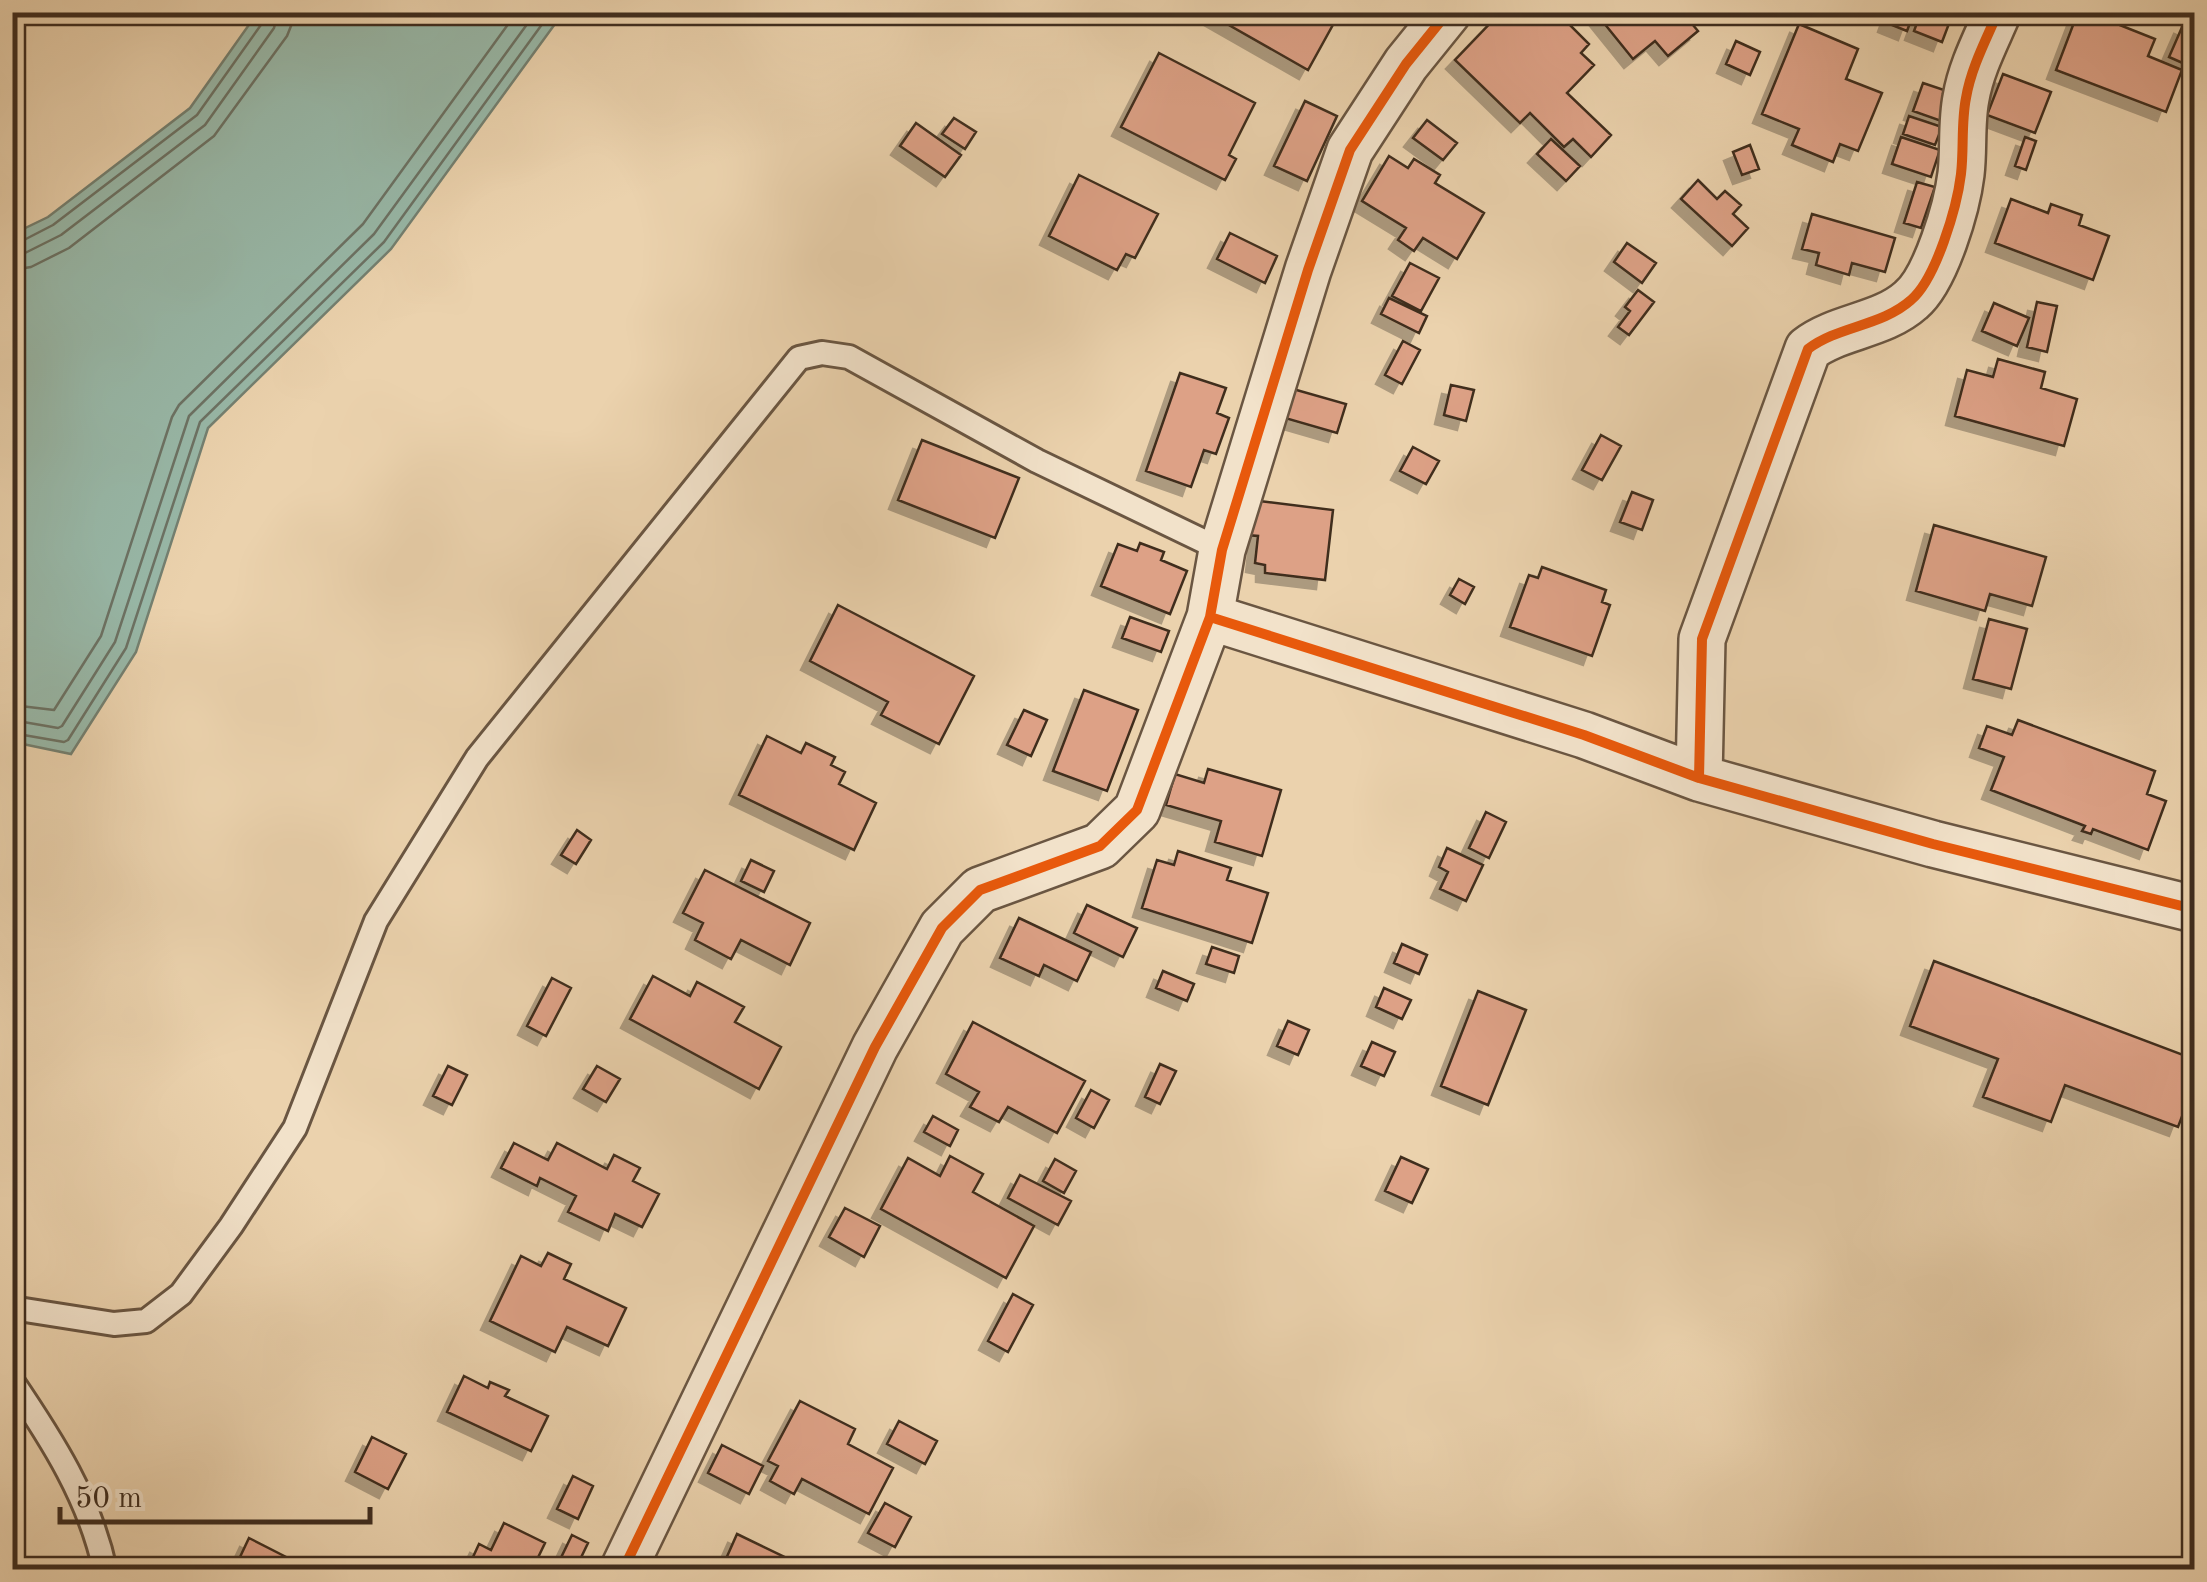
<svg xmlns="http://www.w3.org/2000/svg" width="2207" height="1582" viewBox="0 0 2207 1582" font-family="'Old Standard TT',serif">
<defs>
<filter id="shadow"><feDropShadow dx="-9" dy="9" stdDeviation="0" flood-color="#0004"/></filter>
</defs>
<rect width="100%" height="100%" fill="#ebd2ad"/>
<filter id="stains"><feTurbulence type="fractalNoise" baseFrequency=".002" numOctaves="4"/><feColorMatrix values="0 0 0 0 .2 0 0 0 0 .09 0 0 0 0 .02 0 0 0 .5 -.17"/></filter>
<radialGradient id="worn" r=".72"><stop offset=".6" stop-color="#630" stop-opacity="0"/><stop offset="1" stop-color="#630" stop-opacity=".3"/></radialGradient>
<!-- water -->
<path fill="#98b8a8" stroke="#748071" stroke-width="2.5" d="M258,12L563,13L391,249L208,428L136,652L71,754L13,742V234L48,217L190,108Z"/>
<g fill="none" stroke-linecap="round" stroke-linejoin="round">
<!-- shore -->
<path stroke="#6c7264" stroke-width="2.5" d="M12,243L20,242L53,225L197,115L263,22L265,12
M12,255L25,253L61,235L205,125L274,28L278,12
M12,270L31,267L69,248L214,136L287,36L291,26L293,12
M12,705L54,710L101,636L172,417L179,405L363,224L517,12
M12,720L58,728L62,726L115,642L189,416L374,234L536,12
M12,733L64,742L68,740L126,648L200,422L384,242L551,12"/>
</g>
<!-- building -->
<path fill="#dda186" stroke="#3f2d1f" stroke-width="2.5" filter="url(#shadow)" d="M1206,12H1340L1308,70Z
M1501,12H1539L1551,24L1560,15L1589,44L1581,53L1594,65L1567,93L1611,135L1591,157L1573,139L1564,147L1530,113L1520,123L1455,60Z
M1595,12H1666L1669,17L1674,12H1682L1698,31L1668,56L1655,41L1633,59Z
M1891,12H1914L1907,31L1887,23Z
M1921,12H1929L1950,21L1942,42L1914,31Z
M2078,12H2087L2155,39L2148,56L2182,70L2166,112L2056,70Z
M1799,24L1858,49L1846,79L1882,93L1858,151L1840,144L1833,162L1792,145L1799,129L1762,114Z
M2183,25L2194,30V68L2169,57Z
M1736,41L1760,52L1750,75L1726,64Z
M1159,53L1255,103L1229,155L1236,159L1225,180L1121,127Z
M2003,74L2051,92L2035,133L1987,115Z
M1923,83L1953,93L1944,122L1913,111Z
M1305,101L1337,116L1307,181L1274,166Z
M1909,116L1942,127L1935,145L1903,134Z
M954,118L976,132L965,149L942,134Z
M1427,120L1457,143L1443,160L1413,138Z
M916,123L961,155L945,177L900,146Z
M1901,137L1940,150L1931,177L1892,164Z
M2025,137L2036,141L2026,170L2015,166Z
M1551,139L1580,166L1566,181L1537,154Z
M1750,145L1759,169L1742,175L1733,152Z
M1389,156L1408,168L1414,159L1440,175L1435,183L1484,213L1457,259L1423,238L1414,251L1398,240L1406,228L1362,201Z
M1079,175L1158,214L1135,258L1126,254L1117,270L1049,236Z
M1698,180L1717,199L1725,191L1741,205L1733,214L1748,228L1732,246L1681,199Z
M1917,182L1935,187L1921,228L1904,223Z
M2011,199L2048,213L2051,204L2082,215L2079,225L2109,236L2093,280L1995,243Z
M1812,214L1895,238L1885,272L1852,263L1849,275L1816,265L1819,253L1802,249Z
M1230,233L1277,256L1265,283L1217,259Z
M1627,243L1656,263L1642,283L1614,262Z
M1410,263L1439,278L1421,311L1392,296Z
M1638,290L1654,302L1629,335L1618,327L1630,311L1625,307Z
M1389,298L1427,316L1419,333L1381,314Z
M2037,302L2057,306L2047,352L2027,347Z
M1994,303L2029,318L2017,346L1982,331Z
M1403,341L1420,350L1402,384L1385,375Z
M1998,359L2045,372L2041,388L2077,399L2064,446L1955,416L1967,370L1993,377Z
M1180,373L1226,388L1217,413L1229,418L1216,454L1204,450L1191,487L1146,471Z
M1451,385L1474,390L1466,421L1444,415Z
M1286,387L1346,404L1337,433L1278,416Z
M1601,435L1621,446L1602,480L1582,470Z
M922,440L1019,478L995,538L898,500Z
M1413,447L1439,461L1426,484L1400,471Z
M1632,492L1653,500L1642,530L1620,522Z
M1251,500L1333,510L1325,580L1265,573V565L1255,563L1258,536L1247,535Z
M1934,525L2046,557L2032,606L1990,594L1985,611L1916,591Z
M1140,543L1164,552L1161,560L1187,571L1170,614L1101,586L1118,544L1137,551Z
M1542,567L1606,590L1602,602L1610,605L1592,656L1510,627L1529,575L1538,578Z
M1459,579L1474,587L1465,604L1450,595Z
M838,605L974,676L939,744L881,715L888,702L810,661Z
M1130,617L1169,631L1161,652L1122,638Z
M1989,619L2027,629L2011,689L1973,679Z
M1084,690L1138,710L1107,791L1053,771Z
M1024,710L1047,720L1031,756L1007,745Z
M2018,720L2155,771L2147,794L2166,801L2148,850L2093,829L2091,834L2082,831L2085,826L1991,790L2004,757L1979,748L1987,726L2012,735Z
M767,736L801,753L806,743L835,757L831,765L845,772L839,784L876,803L854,850L739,795Z
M1208,769L1281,790L1262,856L1215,842L1221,821L1166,805L1175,774L1204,783Z
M1486,812L1506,822L1489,858L1469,848Z
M577,830L591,840L576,864L561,855Z
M1447,848L1483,865L1466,901L1440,889L1448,872L1439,867Z
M1178,851L1231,868L1227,880L1268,893L1252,943L1142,908L1157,860L1174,865Z
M751,860L774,871L764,892L741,881Z
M705,870L810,923L790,965L741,940L731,959L695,940L703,923L683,913Z
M1087,905L1137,928L1123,957L1074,933Z
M1019,918L1091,952L1077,981L1044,965L1039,976L1000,958Z
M1402,944L1427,955L1419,974L1394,963Z
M1212,947L1239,956L1234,973L1206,964Z
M1934,961L2194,1059V1085L2178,1127L2065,1085L2051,1122L1983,1097L1998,1059L1910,1026Z
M1163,971L1194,984L1187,1001L1156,988Z
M653,976L690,996L697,982L744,1007L735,1022L781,1047L759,1089L630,1019Z
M552,978L571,988L546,1036L527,1026Z
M1384,988L1411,1000L1402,1019L1376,1007Z
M1478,991L1526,1010L1488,1105L1441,1086Z
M1288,1021L1309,1030L1298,1055L1277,1046Z
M973,1022L1085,1081L1057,1133L1008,1107L999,1122L970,1107L979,1092L946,1074Z
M1372,1042L1395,1052L1384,1076L1361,1066Z
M1160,1064L1176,1071L1160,1104L1145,1097Z
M448,1066L467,1075L452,1105L433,1096Z
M597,1066L620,1079L606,1102L583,1089Z
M1091,1090L1109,1100L1094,1128L1076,1118Z
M933,1116L958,1130L950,1146L924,1132Z
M514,1143L548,1160L557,1143L607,1169L614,1155L640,1168L633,1181L659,1194L642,1227L615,1214L608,1231L568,1212L576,1196L540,1178L537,1186L501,1168Z
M950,1156L983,1174L973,1192L1034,1226L1006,1278L881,1209L908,1158L940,1176Z
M1401,1157L1428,1169L1412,1203L1385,1191Z
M1055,1159L1076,1171L1064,1193L1043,1181Z
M1020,1175L1071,1201L1058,1225L1008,1198Z
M845,1208L880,1226L864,1257L829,1237Z
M548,1253L571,1264L564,1279L626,1308L608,1346L567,1327L555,1352L490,1321L521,1256L541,1266Z
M1013,1294L1033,1305L1008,1352L988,1341Z
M464,1376L488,1388L490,1382L509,1390L505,1396L548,1416L531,1451L447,1412Z
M800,1401L855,1429L848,1444L893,1468L869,1514L802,1479L794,1494L770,1481L778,1466L768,1461Z
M899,1421L937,1441L925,1464L887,1444Z
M372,1437L406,1454L388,1489L355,1472Z
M722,1445L763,1466L749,1494L708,1473Z
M573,1476L593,1486L578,1519L557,1509Z
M885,1503L911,1517L895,1547L868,1533Z
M504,1523L545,1543L532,1570H467L479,1544L491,1550Z
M737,1534L789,1559L784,1570H721Z
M572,1535L588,1543L575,1570H555Z
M249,1538L294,1561L290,1570H264L240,1557Z"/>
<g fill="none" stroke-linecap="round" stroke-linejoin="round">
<defs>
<path id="lane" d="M12,1308L114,1324L146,1321L181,1294L231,1226L295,1128L376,921L477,758L799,358L822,353L849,357L1037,461L1222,550
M12,1381C52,1440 90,1499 105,1570"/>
<path id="street" d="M1210,617L1584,735L1699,778L1933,844L2194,909
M1699,778L1702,639L1808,349C1838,326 1882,326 1911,300C1936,279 1957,207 1961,174C1964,149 1961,123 1966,98C1971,68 1986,40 1998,12
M623,1570L875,1047L942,928L980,890L1100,846L1137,810L1210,617L1222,550L1308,270L1350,150L1406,64L1448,12"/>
</defs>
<!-- lane casing -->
<use href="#lane" stroke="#6a5642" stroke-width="28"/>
<!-- street casing -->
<use href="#street" stroke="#6a5642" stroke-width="50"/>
<!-- lane -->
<use href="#lane" stroke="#f2e2ca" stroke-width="22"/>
<!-- street -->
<use href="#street" stroke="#f2e2ca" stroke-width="45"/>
<defs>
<path id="cycleway" d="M1210,617L1584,735L1699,778L1933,844L2194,909
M1699,778L1702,639L1808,349C1838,326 1882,326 1911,300C1936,279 1957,207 1961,174C1964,149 1961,123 1966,98C1971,68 1986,40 1998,12
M623,1570L875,1047L942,928L980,890L1100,846L1137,810L1210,617L1222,550L1308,270L1350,150L1406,64L1448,12"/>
</defs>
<!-- cycleway casing -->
<use href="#cycleway" stroke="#f2e2ca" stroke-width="16"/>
<!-- cycleway -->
<use href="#cycleway" stroke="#e8590c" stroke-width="10"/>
</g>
<!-- margin -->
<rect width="2207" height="1582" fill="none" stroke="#ebd2ad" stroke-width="50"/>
<rect x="15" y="15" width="2177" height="1552" fill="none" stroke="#3f2d1f" stroke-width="5"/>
<rect x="25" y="25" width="2157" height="1532" fill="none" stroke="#3f2d1f" stroke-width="2.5"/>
<!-- scale -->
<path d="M60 1507v15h310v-15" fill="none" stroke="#3f2d1f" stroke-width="5"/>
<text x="75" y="1507" font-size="30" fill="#3f2d1f" stroke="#f2e2ca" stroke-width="8" paint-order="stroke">50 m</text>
<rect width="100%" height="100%" filter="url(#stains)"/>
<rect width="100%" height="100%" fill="url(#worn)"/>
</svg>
